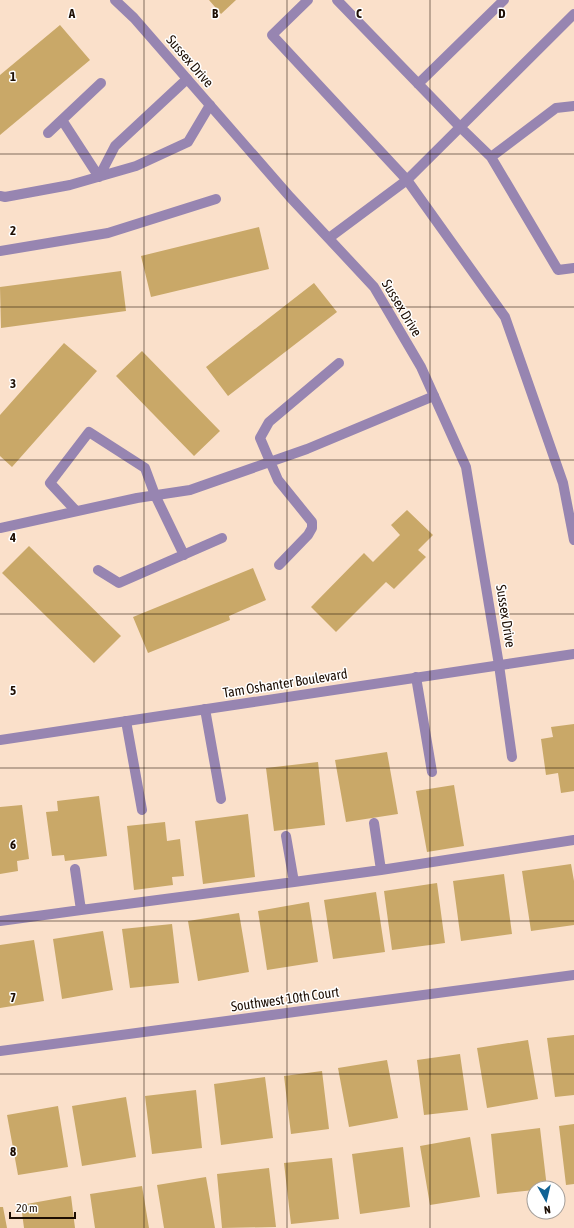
<svg xmlns="http://www.w3.org/2000/svg" width="574" height="1228" viewBox="0 0 574 1228" font-family="'Asap Condensed',sans-serif">
<rect width="100%" height="100%" fill="#fae0ca"/>
<!-- building -->
<path fill="#c9a868" d="M209,0H236L221,14Z
M60,25L90,60L0,135V75Z
M259,227L269,269L151,297L141,256Z
M121,271L126,311L1,328L0,287Z
M314,283L337,312L228,396L206,367Z
M64,343L97,371L12,467L0,456V415Z
M142,351L220,431L194,456L116,376Z
M407,510L433,535L418,550L426,557L394,589L386,582L336,632L311,607L364,553L373,562L400,535L391,525Z
M29,546L121,636L94,663L2,573Z
M253,568L266,600L229,616L230,620L148,653L133,617Z
M574,724V791L561,793L558,773L546,775L541,739L553,737L551,727Z
M387,752L398,814L346,822L335,760Z
M318,762L325,825L274,831L266,768Z
M454,785L464,846L427,852L416,791Z
M99,796L107,856L65,861L64,855L52,856L46,812L58,811L57,801Z
M22,805L29,859L17,861L18,871L0,874V807Z
M248,814L255,877L203,884L195,821Z
M165,822L167,841L180,839L184,876L172,877L173,885L134,890L127,826Z
M571,864L574,881V925L531,931L522,871Z
M504,874L512,934L461,941L453,881Z
M437,883L445,943L392,950L384,891Z
M376,892L385,952L333,959L324,900Z
M309,902L318,962L267,970L258,911Z
M239,913L249,972L198,981L188,921Z
M172,924L179,983L130,988L122,929Z
M103,931L113,990L62,999L53,939Z
M34,940L44,1001L0,1008V945Z
M574,1035V1095L555,1097L547,1038Z
M528,1040L538,1099L487,1108L477,1048Z
M460,1054L468,1110L424,1115L417,1060Z
M387,1060L398,1118L349,1127L338,1068Z
M322,1071L329,1129L291,1134L284,1076Z
M265,1077L273,1138L221,1145L214,1084Z
M196,1090L202,1148L152,1154L145,1096Z
M126,1097L136,1157L82,1166L72,1106Z
M58,1106L68,1167L18,1175L7,1115Z
M574,1124V1184L566,1185L559,1126Z
M540,1128L547,1188H534V1190L497,1194L491,1134Z
M470,1137L480,1197L430,1205L420,1146Z
M403,1147L410,1207L360,1214L352,1154Z
M332,1158L339,1219L291,1224L284,1163Z
M269,1168L276,1227L222,1228L217,1174Z
M206,1177L215,1228H164L157,1185Z
M142,1186L149,1228H95L90,1194Z
M71,1196L75,1228H24L21,1205Z
M0,1207H3L7,1228H0Z"/>
<g fill="none" stroke-linecap="round" stroke-linejoin="round">
<!-- service -->
<path stroke="#9785b1" stroke-width="10" d="M308,0L272,35L407,180L505,317L563,483L574,540
M337,0L460,127L491,157
M418,84L504,0
M574,106L556,108L491,157L558,270L574,268
M62,120L99,177
M48,133L101,83
M99,177L115,146L187,79
M0,196L5,197L70,185L136,166L188,142L210,105
M329,238L407,180L574,14
M0,251L108,233L216,199
M76,511L50,483L89,432L145,468L155,495L184,555
M0,528L137,498L190,490L307,449L434,396
M279,565L308,535L312,528V522L278,480L260,438L269,422L339,363
M98,570L119,583L222,538
M499,665L512,757
M416,677L432,772
M205,709L221,799
M126,721L142,810
M374,823L381,870L574,840
M286,836L294,882L381,870
M75,869L81,910L294,882
M0,921L81,910"/>
<!-- minor -->
<path stroke="#9785b1" stroke-width="10" d="M115,0L134,18L290,197L374,287L421,367L466,467L499,665
M0,1051L574,975"/>
<!-- tertiary -->
<path stroke="#9785b1" stroke-width="10" d="M0,740L574,654"/>
</g>
<!-- grid -->
<path fill="none" stroke="#1d0e03" stroke-width="1" stroke-opacity="0.55" d="M144,0V1228M287,0V1228M430,0V1228M0,154H574M0,307H574M0,460H574M0,614H574M0,768H574M0,921H574M0,1074H574"/>
<g text-anchor="middle" dominant-baseline="central" stroke-width="3" stroke-linejoin="round" paint-order="stroke">
<!-- street labels -->
<g font-size="14" fill="#1d0e03" stroke="#fff">
<text transform="translate(190 61) rotate(49)">Sussex Drive</text>
<text transform="translate(402 308) rotate(59)">Sussex Drive</text>
<text transform="translate(506 616) rotate(81)">Sussex Drive</text>
<text transform="translate(285 683) rotate(-9)">Tam Oshanter Boulevard</text>
<text transform="translate(285 999) rotate(-8)">Southwest 10th Court</text>
</g>
</g>
<g font-size="13" text-anchor="middle" font-weight="bold" fill="#1d0e03" stroke="#fff" stroke-width="3" stroke-linejoin="round" paint-order="stroke">
<text x="72" y="18">A</text>
<text x="215" y="18">B</text>
<text x="359" y="18">C</text>
<text x="502" y="18">D</text>
<text x="13" y="81">1</text>
<text x="13" y="235">2</text>
<text x="13" y="388">3</text>
<text x="13" y="542">4</text>
<text x="13" y="695">5</text>
<text x="13" y="849">6</text>
<text x="13" y="1002">7</text>
<text x="13" y="1156">8</text>
</g>
<!-- north arrow -->
<g transform="translate(546 1200) rotate(172)"><circle r="19" fill="#ffffff" stroke="#a59f9a"/>
<path d="M0-3L7 15L0 10L-7 15Z" fill="#116294"/>
<text y="-6" font-size="11" font-weight="bold" text-anchor="middle" fill="#1d0e03">N</text>
</g>
<!-- scale -->
<path d="M10 1212v6h65v-6" fill="none" stroke="#1d0e03" stroke-width="2"/>
<text x="16" y="1212" font-size="12" fill="#1d0e03" stroke="#ffffff" stroke-width="3" paint-order="stroke">20 m</text>
</svg>
